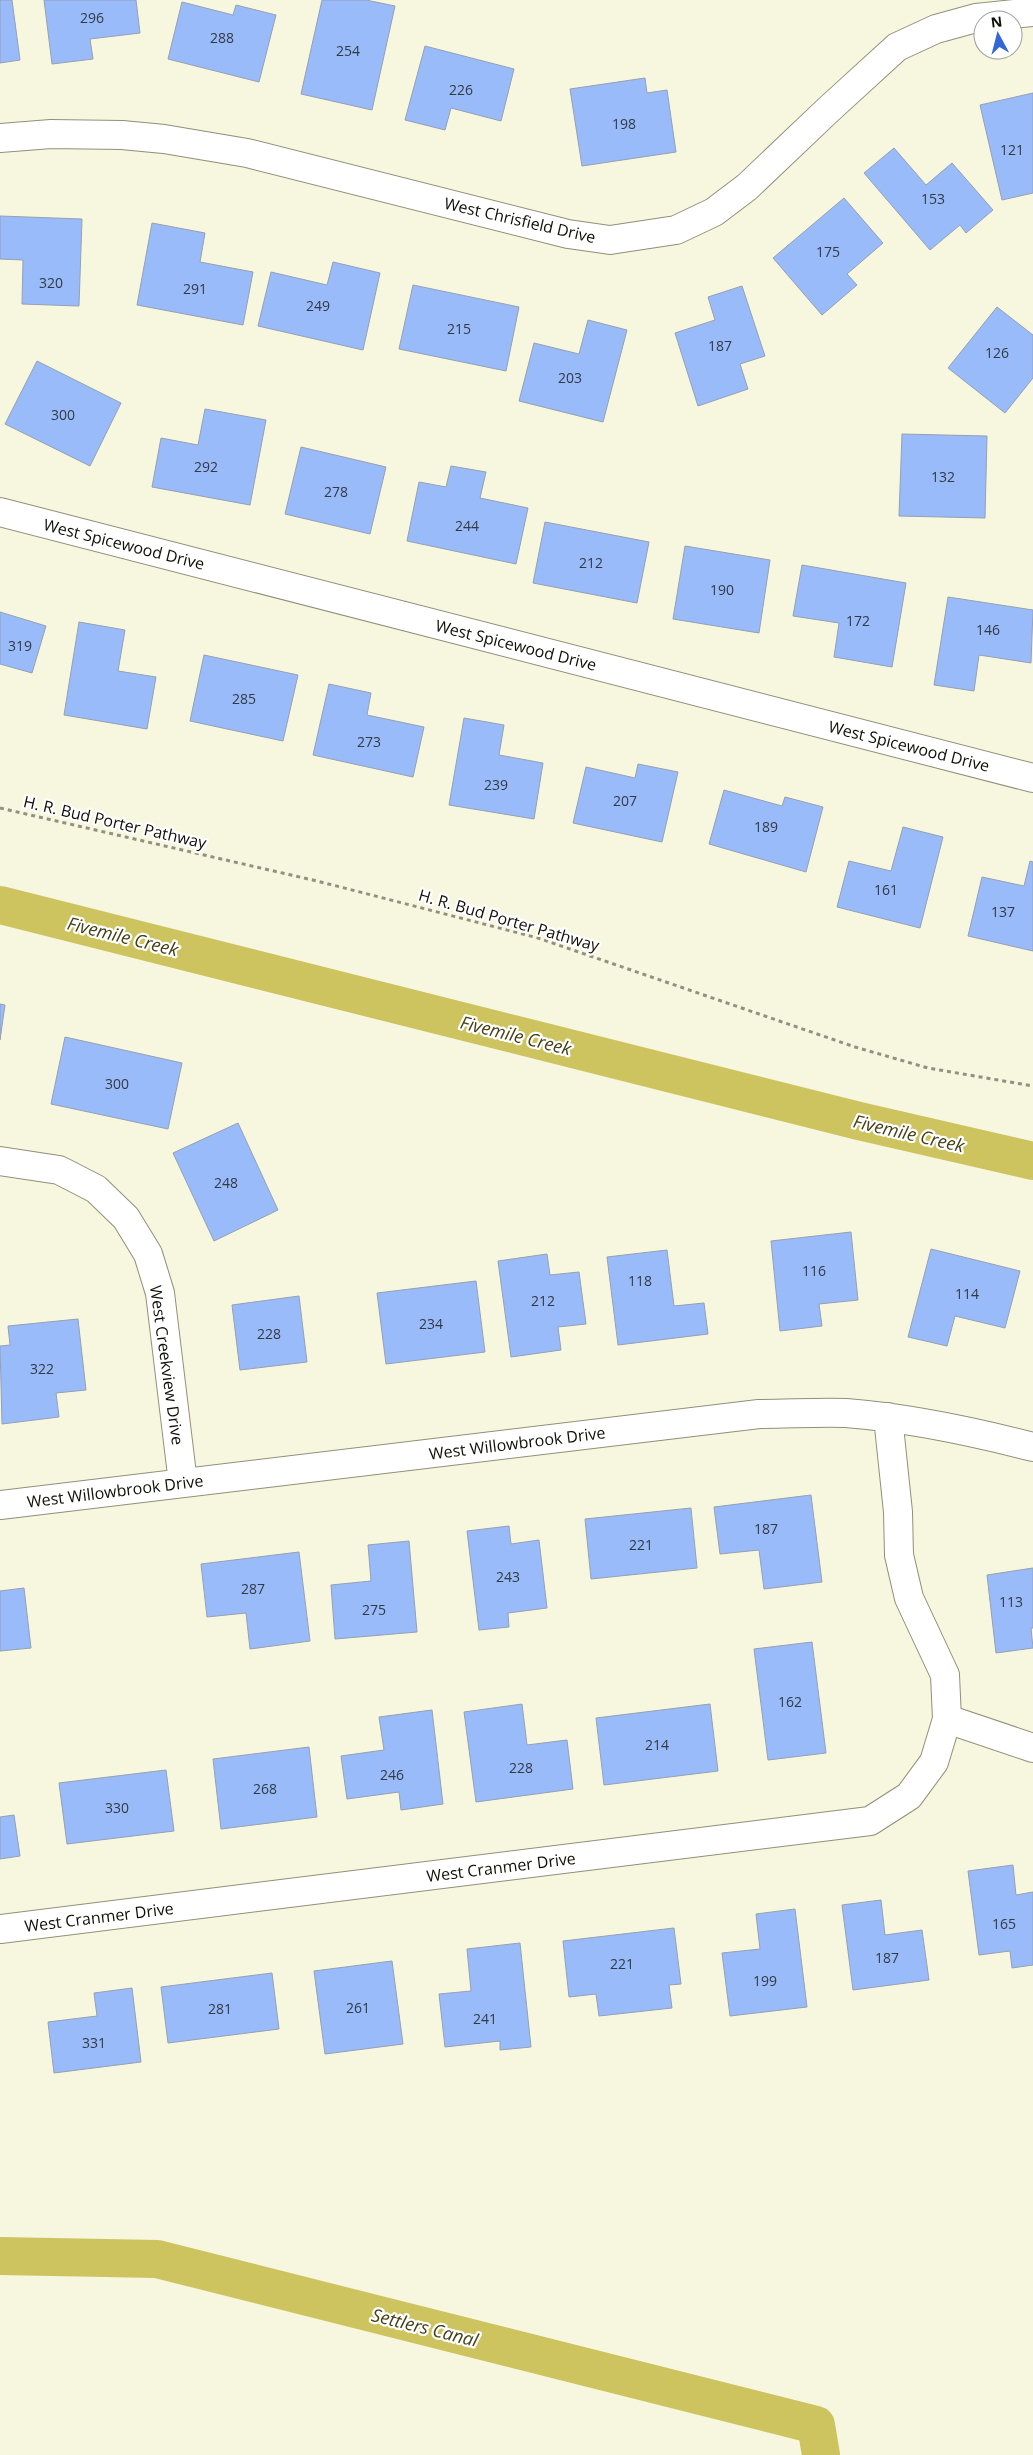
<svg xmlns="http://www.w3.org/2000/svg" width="1033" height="2455" viewBox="0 0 1033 2455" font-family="'Open Sans',sans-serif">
<rect width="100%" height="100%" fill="#f7f6de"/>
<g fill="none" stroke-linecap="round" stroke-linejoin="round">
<!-- canal -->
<path stroke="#cdc35f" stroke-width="38" d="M0,905L859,1121L1033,1161
M0,2256L157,2259L816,2425L821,2455"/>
</g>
<!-- building -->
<path fill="#99bbfa" stroke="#95a0b3" d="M0,0H12L20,60L0,63Z
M44,0H136L140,33L90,39L93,59L52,64Z
M322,0H366L395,6L372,110L301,94Z
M182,2L233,15L236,5L276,15L259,82L168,59Z
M425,46L514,69L501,121L451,108L445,130L405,120Z
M645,78L647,93L667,90L676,152L582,166L570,89Z
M1033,93V193L1002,200L980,105Z
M894,148L926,185L952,163L993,210L966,233L960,225L930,250L864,173Z
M844,198L883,243L847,274L857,285L822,315L773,258Z
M0,216L82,219L79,306L22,304L23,260L0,259Z
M152,223L205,233L200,262L253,272L243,325L137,305Z
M333,262L380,273L363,350L258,326L271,272L327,285Z
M413,285L519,307L506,371L399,349Z
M742,286L765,356L740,364L748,389L698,406L675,333L715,320L708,297Z
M997,307L1033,335V378L1005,413L948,368Z
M588,320L627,330L603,422L519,401L534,343L579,354Z
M37,361L121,403L90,466L5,424Z
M205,409L266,420L250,505L152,487L161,438L198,445Z
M902,434L987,436L985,518L899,516Z
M301,447L386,467L370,534L285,514Z
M451,466L486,472L480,498L528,508L516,564L407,541L419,482L446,487Z
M545,522L649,542L637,603L533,583Z
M685,546L770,560L759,633L673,619Z
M802,565L906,583L892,667L834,657L839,623L793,616Z
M948,597L1033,610L1031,663L979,655L974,691L934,685Z
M0,612L46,626L32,673L0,664Z
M79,622L125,630L118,671L156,677L147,729L64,715Z
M204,655L298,675L283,741L190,721Z
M329,684L371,693L367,715L424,727L413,777L313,755Z
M464,718L504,725L499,755L543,763L534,819L449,805Z
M638,764L678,772L662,842L573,823L586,767L635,778Z
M724,790L782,806L785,797L823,807L806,872L709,844Z
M903,827L943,837L920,928L837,907L849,861L891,871Z
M1030,861L1033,862V951L968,936L982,877L1024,886Z
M0,1004L5,1005L0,1040Z
M65,1037L182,1063L168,1129L51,1104Z
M238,1123L278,1210L214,1241L173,1153Z
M851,1232L858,1300L819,1304L822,1326L780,1331L771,1241Z
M931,1249L1020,1271L1005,1328L955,1316L947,1346L908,1337Z
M667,1250L674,1306L704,1303L708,1334L618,1345L607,1257Z
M547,1254L550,1275L579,1272L586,1324L558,1327L561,1350L511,1357L498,1261Z
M476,1281L485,1352L386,1364L377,1293Z
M299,1296L307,1362L240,1370L232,1305Z
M78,1319L86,1390L56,1393L59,1417L2,1424L0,1346L10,1345L8,1326Z
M811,1495L822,1582L764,1589L759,1550L720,1554L714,1507Z
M691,1508L697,1568L591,1579L585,1519Z
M509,1526L511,1544L539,1540L547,1608L508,1613L509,1627L479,1630L467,1531Z
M409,1541L417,1632L335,1639L331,1585L371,1581L368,1545Z
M299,1552L310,1641L250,1649L246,1613L207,1617L201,1564Z
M1033,1568V1628H1031L1033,1648L996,1653L987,1575Z
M24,1588L31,1648L0,1651V1591Z
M812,1642L826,1753L768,1760L754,1649Z
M522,1704L527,1745L567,1740L573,1789L476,1802L464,1712Z
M710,1704L718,1771L604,1785L596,1718Z
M432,1710L443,1804L401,1810L399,1792L347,1799L341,1756L384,1750L379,1717Z
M309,1747L317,1817L221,1829L213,1759Z
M166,1770L174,1831L67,1844L59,1783Z
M14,1815L20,1856L0,1859V1817Z
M1013,1865L1016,1895L1033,1892V1965L1012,1968L1010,1951L979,1955L968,1871Z
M881,1900L885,1935L922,1930L929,1980L853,1990L842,1905Z
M795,1909L807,2007L730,2016L722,1953L760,1949L756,1914Z
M674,1928L681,1984L669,1985L672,2008L599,2016L596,1994L569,1997L563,1941Z
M520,1943L531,2047L500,2050V2041L445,2047L439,1994L471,1991L467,1949Z
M392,1961L403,2044L325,2054L314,1971Z
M272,1973L279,2029L168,2043L161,1987Z
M132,1988L141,2062L54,2073L48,2022L97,2016L94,1993Z"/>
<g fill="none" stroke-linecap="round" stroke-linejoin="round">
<defs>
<path id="street" d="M0,138L51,134L122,135L164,139L247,153L568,234L610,240L676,230L714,212L747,187L828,110L897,47L936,29L976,18L1033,12
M0,512L1033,778
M0,1161L59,1170L96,1189L126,1218L148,1254L160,1293L183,1483
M0,1505L759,1414C788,1414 817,1412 846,1413C910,1418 971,1431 1033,1447
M947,1719L1033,1748
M0,1929L870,1821L909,1796L934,1762L947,1719L945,1675L909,1598L899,1555L898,1512L888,1417"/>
</defs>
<!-- street casing -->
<use href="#street" stroke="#918f7a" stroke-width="30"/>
<!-- path -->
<path stroke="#929180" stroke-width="3" stroke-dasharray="4 4" stroke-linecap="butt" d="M0,808L317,881L538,938L855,1047L928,1068L1033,1086"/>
<!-- street -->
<use href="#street" stroke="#fff" stroke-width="28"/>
</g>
<g text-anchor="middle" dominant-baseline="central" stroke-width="4.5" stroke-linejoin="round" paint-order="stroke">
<!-- number labels -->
<g font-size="14" fill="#323a44">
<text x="92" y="17">296</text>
<text x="222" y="37">288</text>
<text x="348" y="50">254</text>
<text x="461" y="89">226</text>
<text x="624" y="123">198</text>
<text x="1012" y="149">121</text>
<text x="933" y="198">153</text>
<text x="828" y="251">175</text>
<text x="51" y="282">320</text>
<text x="195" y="288">291</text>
<text x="318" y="305">249</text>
<text x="459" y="328">215</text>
<text x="720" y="345">187</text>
<text x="997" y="352">126</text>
<text x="570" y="377">203</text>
<text x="63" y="414">300</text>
<text x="206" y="466">292</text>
<text x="943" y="476">132</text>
<text x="336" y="491">278</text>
<text x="467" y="525">244</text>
<text x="591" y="562">212</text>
<text x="722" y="589">190</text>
<text x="858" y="620">172</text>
<text x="988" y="629">146</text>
<text x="20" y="645">319</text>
<text x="244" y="698">285</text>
<text x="369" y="741">273</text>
<text x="496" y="784">239</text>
<text x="625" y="800">207</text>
<text x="766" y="826">189</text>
<text x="886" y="889">161</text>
<text x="1003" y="911">137</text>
<text x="117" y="1083">300</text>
<text x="226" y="1182">248</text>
<text x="814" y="1270">116</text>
<text x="640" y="1280">118</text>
<text x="967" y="1293">114</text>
<text x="543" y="1300">212</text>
<text x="431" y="1323">234</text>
<text x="269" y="1333">228</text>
<text x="42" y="1368">322</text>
<text x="766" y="1528">187</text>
<text x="641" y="1544">221</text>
<text x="508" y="1576">243</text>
<text x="253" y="1588">287</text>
<text x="1011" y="1601">113</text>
<text x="374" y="1609">275</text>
<text x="790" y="1701">162</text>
<text x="657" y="1744">214</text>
<text x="521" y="1767">228</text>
<text x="392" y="1774">246</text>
<text x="265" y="1788">268</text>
<text x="117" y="1807">330</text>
<text x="1004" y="1923">165</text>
<text x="887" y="1957">187</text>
<text x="622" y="1963">221</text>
<text x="765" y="1980">199</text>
<text x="358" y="2007">261</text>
<text x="220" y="2008">281</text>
<text x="485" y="2018">241</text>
<text x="94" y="2042">331</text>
</g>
<!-- street labels -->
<g font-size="16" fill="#100f07" stroke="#fff">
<text transform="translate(520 220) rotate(13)">West Chrisfield Drive</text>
<text transform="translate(124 544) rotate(14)">West Spicewood Drive</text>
<text transform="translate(516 645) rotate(14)">West Spicewood Drive</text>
<text transform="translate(909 746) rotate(14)">West Spicewood Drive</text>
<text transform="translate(115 822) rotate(13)">H. R. Bud Porter Pathway</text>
<text transform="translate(509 920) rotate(16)">H. R. Bud Porter Pathway</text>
<text transform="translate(167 1365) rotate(82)">West Creekview Drive</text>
<text transform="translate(517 1443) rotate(-7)">West Willowbrook Drive</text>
<text transform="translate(115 1491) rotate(-7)">West Willowbrook Drive</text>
<text transform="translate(501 1867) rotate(-7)">West Cranmer Drive</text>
<text transform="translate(99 1917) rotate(-7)">West Cranmer Drive</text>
</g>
<!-- water labels -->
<g font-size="18" font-style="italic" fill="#454116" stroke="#fff">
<text transform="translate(123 936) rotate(14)">Fivemile Creek</text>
<text transform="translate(516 1035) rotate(14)">Fivemile Creek</text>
<text transform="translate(909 1133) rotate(13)">Fivemile Creek</text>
<text transform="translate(425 2327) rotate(14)">Settlers Canal</text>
</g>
</g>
<!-- north arrow -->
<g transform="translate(998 35) rotate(353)"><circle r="24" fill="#ffffff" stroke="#9f9f9c"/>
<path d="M0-4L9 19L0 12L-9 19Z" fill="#3367d6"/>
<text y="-8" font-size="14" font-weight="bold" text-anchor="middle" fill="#100f07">N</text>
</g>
</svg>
